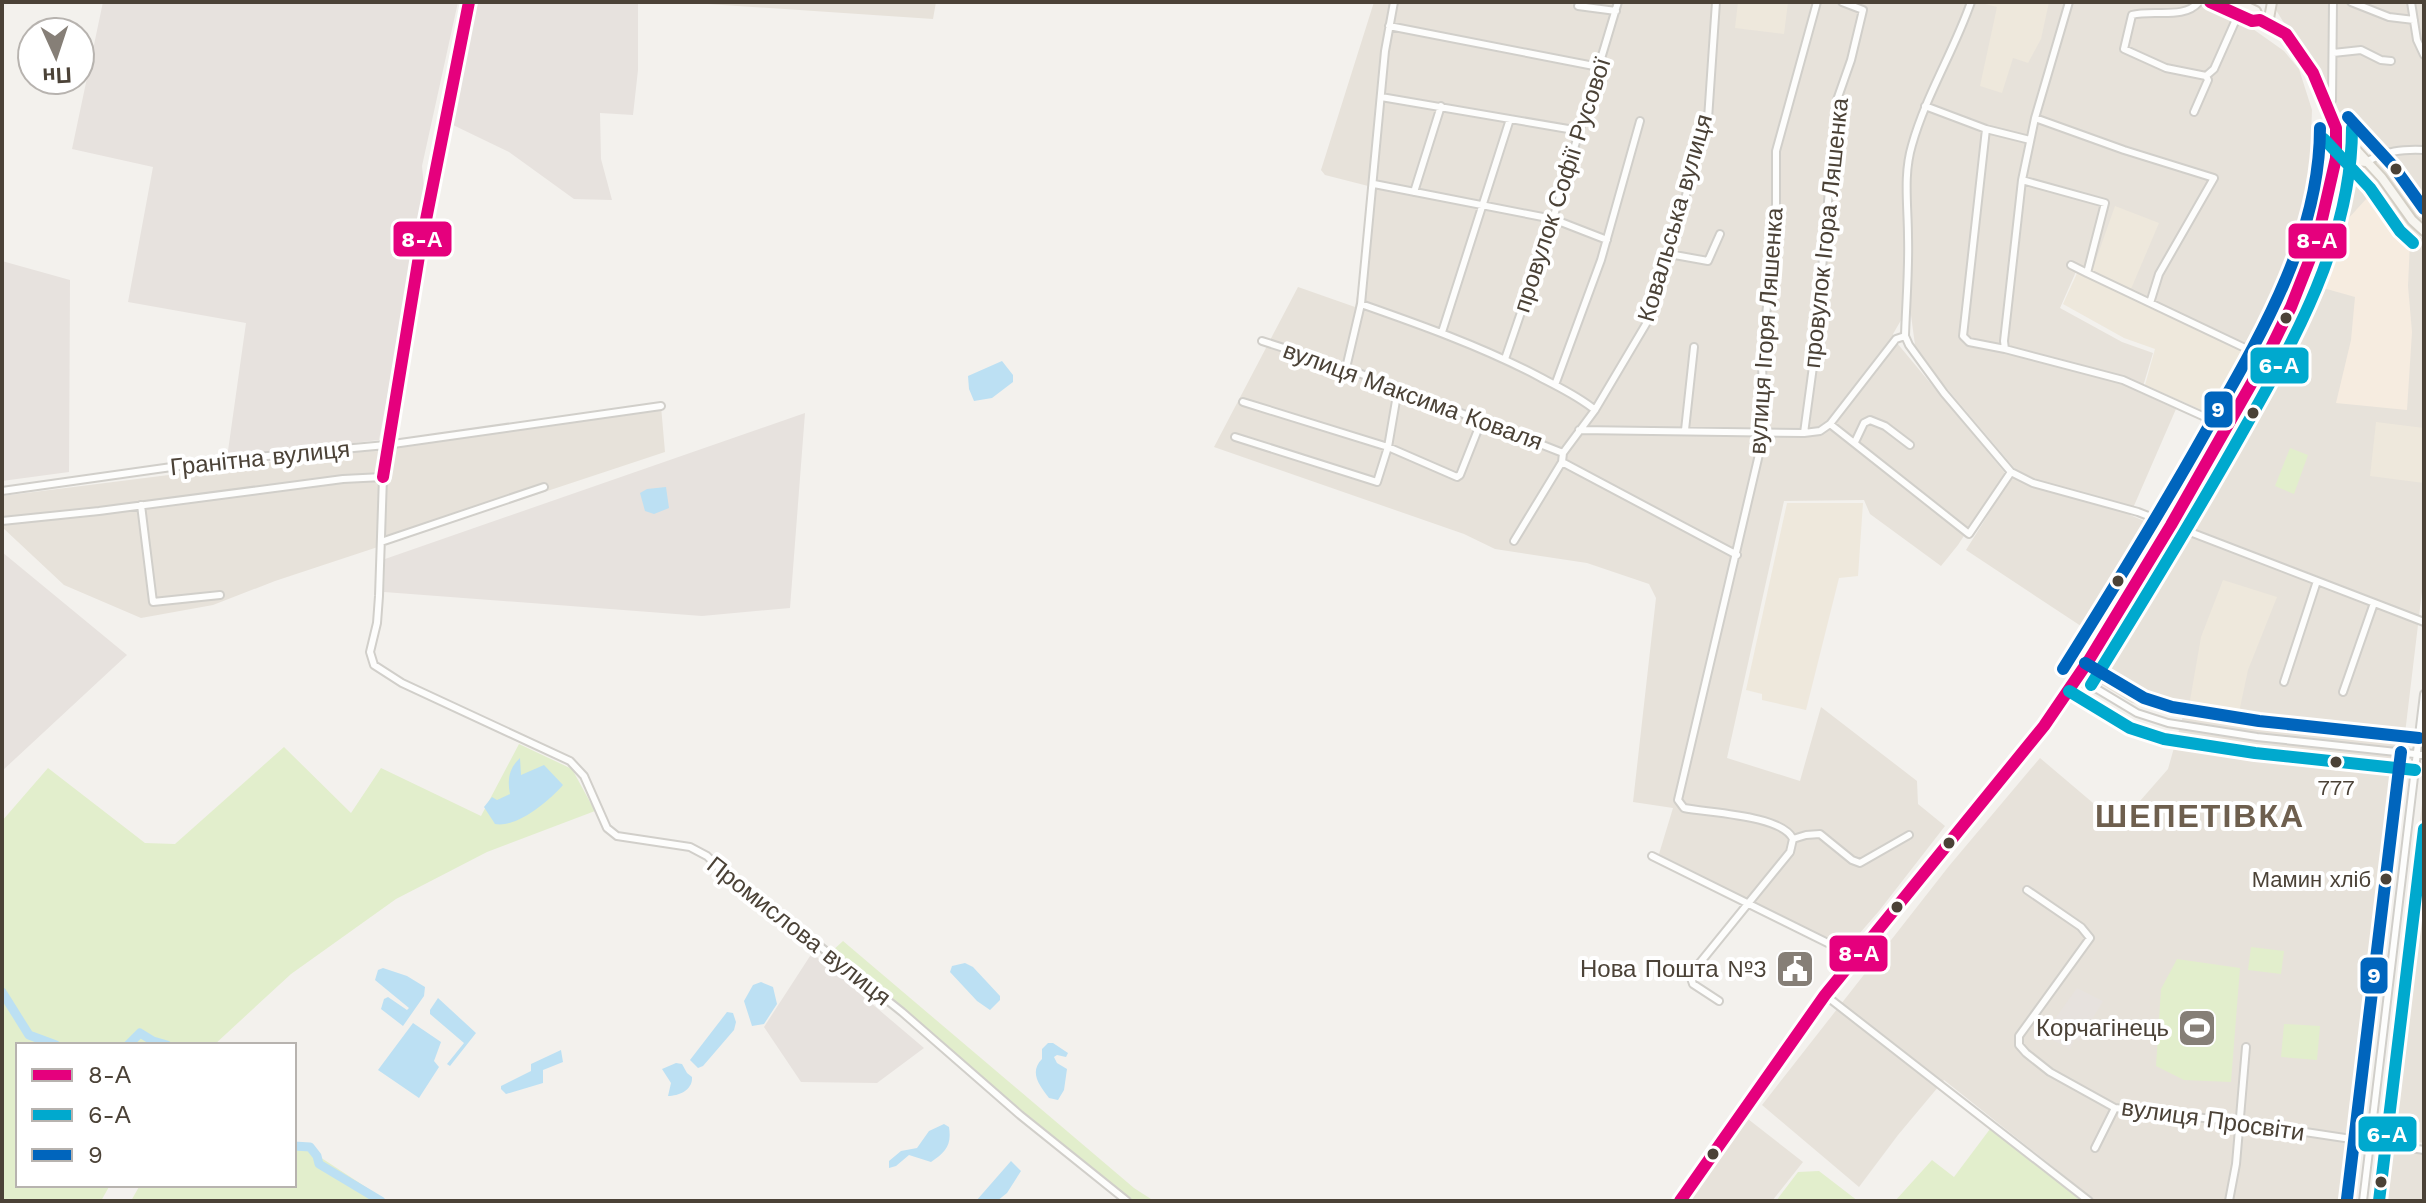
<svg xmlns="http://www.w3.org/2000/svg" width="2426" height="1203" viewBox="0 0 2426 1203" font-family="'Work Sans',sans-serif">
<rect width="100%" height="100%" fill="#f3f1ed"/>
<!-- residential -->
<path fill="#e7e2da" d="M678,2H936L933,19Z
M1374,2H1969L1924,105L1905,176L1904,315L1893,334L1897,343L2005,473L1958,545L1941,566L1870,514L1864,500L1784,501L1727,758L1800,781L1821,707L1917,781L1918,804L1945,826L1879,911L1846,949L1659,854L1673,808L1633,802L1656,598L1649,584L1587,563L1495,549L1464,534L1214,447L1298,287L1355,307L1376,188L1325,175L1321,170Z
M1975,2H2191L2253,29L2284,51L2299,69L2312,110L2308,221L2282,304L2259,352L2078,267L2060,308L2122,342L2153,353L2141,393L2176,409L2130,515L2154,525L2087,630L1966,550L2016,470L1921,358L1915,345L1911,315V181L1914,150L1930,102L1973,11Z
M2275,2H2424V223L2409,209L2334,104L2276,10Z
M2341,169L2367,173L2424,241V575L2349,1201H2096L1944,1080L1898,1135L1859,1187L1762,1105L1949,866L2040,758L2119,825L2168,769L2185,709L2132,703L2099,683L2095,672L2292,333L2335,178Z
M661,406L665,452L275,581L213,605L141,618L64,585L2,527V496L359,451Z
M2424,787V1143L2382,1136Z
M1748,1119L1803,1162L1772,1201H1690Z
M2391,1148L2424,1153V1201H2374L2382,1151Z"/>
<!-- commercial -->
<path fill="#f6ece0" d="M2367,198L2386,202L2416,234L2410,242L2408,286L2412,332L2407,410L2336,403L2351,340L2355,297L2309,284L2312,275L2322,277L2332,227L2345,229L2346,221Z"/>
<!-- industrial -->
<path fill="#e7e2de" d="M103,2H458L422,166L425,198L379,440L227,458L246,323L128,302L153,167L72,149Z
M476,2H638V70L633,115L600,113L601,159L612,200L574,199L509,152L453,125Z
M2,261L70,280L69,472L2,481Z
M805,413L790,608L702,616L384,592L385,559Z
M2,552L127,655L2,771Z
M812,953L924,1048L877,1083L801,1082L764,1027Z
M2077,988L2103,1001L2079,1041L2075,1038L2070,1049L2047,1037L2050,1026Z"/>
<!-- education -->
<path fill="#eee8dc" d="M1738,2H1788L1784,34L1735,28Z
M1977,2H2049L2041,39L2028,63L2013,58L2002,93L1980,86L1997,7Z
M2115,206L2159,223L2131,289L2092,271Z
M2078,271L2258,356L2222,419L2145,385L2155,349L2124,338L2063,304Z
M2376,422L2424,428V483L2370,476Z
M1787,503H1863L1858,576L1839,578L1806,710L1762,700V694L1746,690Z
M2223,580L2277,597L2248,670L2238,717L2188,712L2201,637Z"/>
<!-- green -->
<path fill="#e2eecc" d="M2290,448L2308,455L2294,494L2275,486Z
M519,744L572,769L595,811L487,852L396,899L291,974L214,1045H18V1185H110L101,1201H2V821L48,768L145,843L175,844L284,747L351,813L381,768L481,816Z
M843,941L1134,1188L1154,1201H1127L831,952Z
M2251,947L2284,951L2281,974L2248,970Z
M2177,959L2240,968L2231,1082L2184,1080L2156,1066L2161,989Z
M2284,1024L2320,1026L2317,1060L2281,1057Z
M1990,1129L2084,1201H1895L1932,1160L1954,1177Z
M294,1140L387,1201H131L140,1185H294Z
M1819,1171L1858,1201H1776L1798,1172Z"/>
<!-- parking -->
<path fill="#e2e0dc" d="M2327,190L2338,191L2328,237L2300,309L2292,305L2308,266Z"/>
<!-- water -->
<path fill="#bce0f3" d="M1002,361L1013,375V382L992,398L974,401L969,389L968,376Z
M666,487L669,508L654,514L645,511L640,493L647,489Z
M520,758L521,775L544,765L563,785C548,802 517,828 495,824L484,807L492,797L497,800L510,794C507,780 509,768 520,758Z
M965,963L973,967L1000,996V1000L990,1010L977,1001L950,972L952,966Z
M383,968L407,976L425,987L424,996L403,1026L381,1009L384,999L388,997L407,1010L409,1008L375,980L378,970Z
M761,982L773,987L777,1004L764,1024L752,1026L744,1001L753,985Z
M438,998L476,1033L450,1066L447,1064L464,1043L430,1014V1010Z
M727,1012L733,1013L736,1022L734,1030L703,1066L698,1068L690,1060Z
M413,1023L441,1042L434,1061L439,1067L419,1098L378,1070Z
M1048,1043H1053L1068,1053L1066,1057L1057,1055L1054,1057L1057,1063L1067,1069L1064,1090L1058,1100L1049,1098C1039,1085 1029,1072 1042,1059V1049Z
M561,1050L563,1062L543,1070V1083L506,1094L501,1089V1086L531,1071V1064Z
M676,1063L682,1064L687,1073L692,1077C693,1090 679,1096 668,1096L671,1083L662,1069Z
M944,1124L949,1127C952,1146 945,1152 931,1162L909,1155L896,1166L889,1168V1161L901,1151L917,1148L929,1131Z
M1011,1161L1021,1171L1007,1193L997,1201H976Z"/>
<g fill="none" stroke-linecap="round" stroke-linejoin="round">
<!-- river -->
<path stroke="#bce0f3" stroke-width="9" d="M2,992L29,1035L56,1045
M128,1045L140,1033L153,1041L167,1045
M294,1146L310,1147L317,1156L319,1164L381,1201"/>
<defs>
<path id="street" d="M469,2L420,250L386,445L383,477L379,596L377,623L370,652L374,665L402,683L570,761L584,776L607,828L617,836L690,847L707,856L736,884L787,920L902,1012L1020,1115L1127,1201
M1971,2C1954,51 1926,95 1912,145C1903,175 1908,206 1908,237C1909,270 1906,303 1905,336L1909,345L1944,393L2011,472L2033,483L2138,512L2424,622
M2069,2L2035,118L2022,180L2004,341L2005,349L2123,380L2227,427
M2199,2C2184,20 2153,9 2132,15L2124,49L2166,68L2206,76L2214,69L2238,15
M2351,2L2389,17L2414,20
M2411,2L2417,40L2424,55
M1578,6L1616,11
M1389,26L1599,67
M2333,53L2361,50L2381,60L2391,61
M1381,97L1580,131
M2327,104L2332,100L2333,2
M1925,106L1986,129L2030,140
M2194,112L2208,80L2206,76
M2035,118L2124,150L2214,178L2159,274L2150,303
M1986,129L1963,336L1969,342L2005,349
M2366,162C2386,151 2402,149 2424,150
M2022,180L2105,203L2087,273L2266,358
M1374,184L1553,219L1607,240
M1414,192L1441,106
M1669,254L1708,261L1720,234
M2071,265L2087,273
M1361,304C1421,325 1480,346 1536,375C1556,386 1577,395 1595,410
M1442,332L1510,119
M1262,341L1346,368L1563,453
M1505,359L1553,219L1618,2
M1346,368L1361,304L1385,51L1394,2
M1555,385L1601,260L1640,121
M1243,402L1388,447L1457,477L1460,475L1481,422
M1830,424L1896,339L1905,336
M1579,430L1804,433L1820,431L1830,424L1969,534L2011,472
M1685,430L1694,347
M1804,433L1814,359L1837,100L1851,60L1863,10L1842,2
M1235,437L1377,482L1388,447L1398,389
M1855,442L1864,423L1870,420L1885,426L1910,445
M1562,462L1737,555
M2,491L214,461L386,445L661,406
M141,505L153,602L220,595
M2,521L99,511L343,479L383,477
M1514,541L1562,462L1563,453L1595,410L1646,324L1669,254L1708,119L1716,2
M381,542L544,487
M2077,677L2137,713L2168,723L2257,737L2424,755
M2284,682L2317,581
M2343,692L2374,603
M1793,839L1806,835L1820,834L1852,860L1860,863L1909,835
M1652,856L1856,957
M2027,890L2081,927L2090,938L2019,1036V1045L2026,1053L2050,1072L2115,1108L2239,1122L2424,1150
M1825,995L2089,1201
M1719,1001L1693,984L1690,975L1790,852L1793,839C1782,815 1709,813 1684,808L1678,800L1764,433L1762,362L1776,204V151L1817,2
M2095,1148L2115,1108
M1680,1201L1825,995L1894,908L2030,744L2089,660L2171,525L2266,358L2291,307L2317,241L2336,158
M2229,1201L2236,1164L2246,1047
M2363,1201L2424,694"/>
<path id="secondary" d="M2210,2L2252,21L2260,20L2286,34L2313,73L2332,116L2336,128V158L2366,162
M2237,2L2256,11L2260,20
M2268,24L2272,2
M2336,128L2382,178L2412,220L2424,231"/>
</defs>
<!-- street casing -->
<use href="#street" stroke="#d1cfca" stroke-width="10"/>
<!-- secondary casing -->
<use href="#secondary" stroke="#d3cec4" stroke-width="12"/>
<!-- street -->
<use href="#street" stroke="#fdfdfc" stroke-width="6"/>
<!-- secondary -->
<use href="#secondary" stroke="#f7f5f0" stroke-width="8"/>
<defs>
<path id="bus-1" d="M383,477L420,250L469,2
M1680,1201L1825,995L2044,726L2089,660L2171,525L2266,358L2291,307L2317,241L2336,158V128L2313,73L2286,34L2260,20L2252,21L2210,2"/>
<path id="bus-2" d="M2324,139L2370,188L2400,231L2413,243
M2091,685C2140,606 2189,526 2235,445C2290,348 2352,243 2352,128
M2069,691L2130,728L2164,739L2255,753L2415,770
M2379,1201L2424,829"/>
<path id="bus-3" d="M2348,117L2394,167L2424,209
M2085,663L2144,698L2172,707L2259,721L2419,738
M2063,669C2112,591 2160,513 2205,433C2258,340 2320,239 2320,128
M2347,1199L2401,752"/>
</defs>
<!-- bus-1 casing -->
<use href="#bus-1" stroke="#fff" stroke-width="18"/>
<!-- bus-2 casing -->
<use href="#bus-2" stroke="#fff" stroke-width="18"/>
<!-- bus-3 casing -->
<use href="#bus-3" stroke="#fff" stroke-width="18"/>
<!-- bus-1 -->
<use href="#bus-1" stroke="#e5007d" stroke-width="12"/>
<!-- bus-2 -->
<use href="#bus-2" stroke="#00a9ce" stroke-width="12"/>
<!-- bus-3 -->
<use href="#bus-3" stroke="#0065bd" stroke-width="12"/>
</g>
<!-- icons -->
<defs>
<symbol id="civic-square" viewBox="-11 -11 22 22"><rect x="-9" y="-9" width="18" height="18" rx="4" fill="#867f77" stroke="#fff"/><path d="M-.6-6.5H3V-4.5H.6V-3L4-1V1h2V6H-6V1h2V-1L-.6-3ZM-1.2 2.5V6h2.4V2.5Z" fill="#fff"/></symbol>
<symbol id="stadium-square" viewBox="-11 -11 22 22"><rect x="-9" y="-9" width="18" height="18" rx="4" fill="#867f77" stroke="#fff"/><path d="M0-5a6.5 5 0 1 0 0 10a6.5 5 0 1 0 0-10ZM-3.5-1.8h7v3.6h-7Z" fill="#fff"/></symbol>
</defs>
<g fill-rule="evenodd">
<use href="#civic-square" x="1773" y="947" width="44" height="44"/>
<use href="#stadium-square" x="2175" y="1006" width="44" height="44"/>
</g>
<!-- markers -->
<g fill="#4b4237" stroke="#fff" stroke-width="3">
<circle cx="2396" cy="169" r="7"/>
<circle cx="2286" cy="318" r="7"/>
<circle cx="2253" cy="413" r="7"/>
<circle cx="2118" cy="581" r="7"/>
<circle cx="2336" cy="762" r="7"/>
<circle cx="1949" cy="843" r="7"/>
<circle cx="2386" cy="879" r="7"/>
<circle cx="1897" cy="907" r="7"/>
<circle cx="1713" cy="1154" r="7"/>
<circle cx="2381" cy="1182" r="7"/>
</g>
<g text-anchor="middle" dominant-baseline="central" stroke-width="8" stroke-linejoin="round" paint-order="stroke">
<!-- bus labels -->
<g font-size="22" fill="#4b4237" stroke="#fff">
<text x="2336" y="787">777</text>
<text x="2371" y="879" text-anchor="end">Мамин хліб</text>
</g>
<!-- street labels -->
<g font-size="24" fill="#4b4237" stroke="#fff">
<text transform="translate(1562 185) rotate(-72)">провулок Софії Русової</text>
<text transform="translate(1675 218) rotate(-74)">Ковальська вулиця</text>
<text transform="translate(1826 233) rotate(-84)">провулок Ігора Ляшенка</text>
<text transform="translate(1766 331) rotate(-86)">вулиця Ігоря Ляшенка</text>
<text transform="translate(1413 396) rotate(20)">вулиця Максима Коваля</text>
<text transform="translate(260 458) rotate(-6)">Гранітна вулиця</text>
<text transform="translate(799 931) rotate(38)">Промислова вулиця</text>
<text transform="translate(2213 1120) rotate(8)">вулиця Просвіти</text>
</g>
<!-- poi labels -->
<g font-size="24" fill="#4b4237" stroke="#fff" text-anchor="end">
<text x="1767" y="969">Нова Пошта №3</text>
<text x="2169" y="1028">Корчагінець</text>
</g>
<!-- district labels -->
<g font-size="32" font-weight="bold" letter-spacing="2" fill="#6e5f4e" stroke="#fff">
<text x="2200" y="816">ШЕПЕТІВКА</text>
</g>
</g>
<g stroke="#fff" stroke-width="3">
<rect x="392" y="220" width="61" height="38" rx="8" fill="#e5007d"/>
<rect x="2287" y="222" width="61" height="38" rx="8" fill="#e5007d"/>
<rect x="2249" y="346" width="61" height="39" rx="8" fill="#00a9ce"/>
<rect x="2203" y="390" width="31" height="39" rx="8" fill="#0065bd"/>
<rect x="1828" y="934" width="61" height="39" rx="8" fill="#e5007d"/>
<rect x="2359" y="956" width="30" height="39" rx="8" fill="#0065bd"/>
<rect x="2357" y="1115" width="61" height="38" rx="8" fill="#00a9ce"/>
</g>
<g font-size="22" text-anchor="middle" font-weight="bold" fill="#fff">
<text x="422" y="247">8-А</text>
<text x="2317" y="248">8-А</text>
<text x="2279" y="373">6-А</text>
<text x="2218" y="417">9</text>
<text x="1859" y="961">8-А</text>
<text x="2374" y="983">9</text>
<text x="2387" y="1142">6-А</text>
</g>
<!-- border -->
<rect width="2426" height="1203" fill="none" stroke="#4b4237" stroke-width="8"/>
<!-- legend -->
<rect x="16" y="1043" width="280" height="144" fill="#ffffff" stroke="#b7b3af" stroke-width="2"/>
<rect x="32" y="1069" width="40" height="12" fill="#e5007d" stroke="#b7b3af" stroke-width="2"/>
<text x="88" y="1083" font-size="24" fill="#4b4237">8-А</text>
<rect x="32" y="1109" width="40" height="12" fill="#00a9ce" stroke="#b7b3af" stroke-width="2"/>
<text x="88" y="1123" font-size="24" fill="#4b4237">6-А</text>
<rect x="32" y="1149" width="40" height="12" fill="#0065bd" stroke="#b7b3af" stroke-width="2"/>
<text x="88" y="1163" font-size="24" fill="#4b4237">9</text>
<!-- north arrow -->
<g transform="translate(56 56) rotate(177)"><circle r="38" fill="#ffffff" stroke="#b7b3af" stroke-width="2"/>
<path d="M0-6L14 30L0 20L-14 30Z" fill="#867f77"/>
<text y="-12" font-size="22" font-weight="bold" text-anchor="middle" fill="#4b4237">Пн</text>
</g>
</svg>
